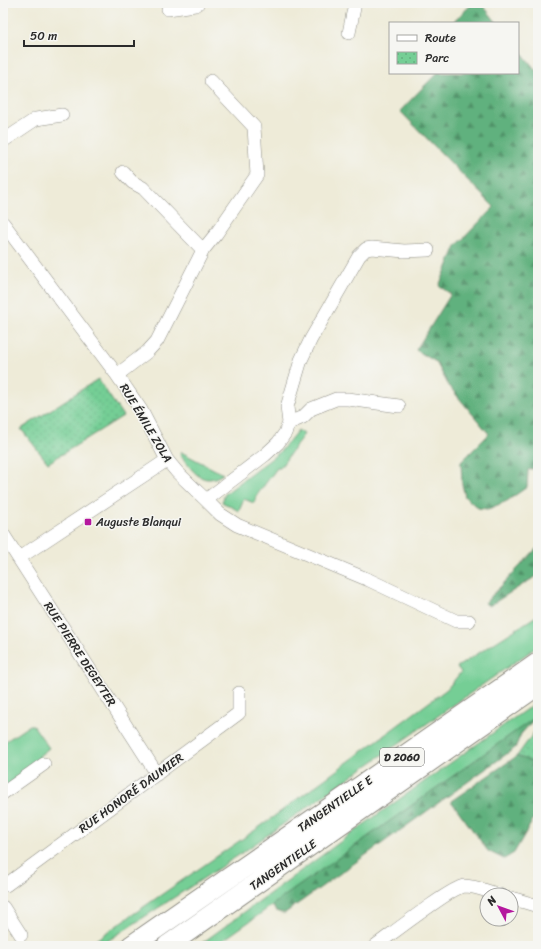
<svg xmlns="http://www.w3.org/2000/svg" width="541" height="949" viewBox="0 0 541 949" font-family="Sriracha,sans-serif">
<defs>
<pattern id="forest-firs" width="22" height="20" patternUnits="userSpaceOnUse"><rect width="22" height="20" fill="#60b17e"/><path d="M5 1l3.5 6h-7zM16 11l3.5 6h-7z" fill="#4f9067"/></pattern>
<pattern id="park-dots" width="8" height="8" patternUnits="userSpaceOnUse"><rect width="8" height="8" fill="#75ce95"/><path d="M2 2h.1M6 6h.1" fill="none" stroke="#65b181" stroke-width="1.8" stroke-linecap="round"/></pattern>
</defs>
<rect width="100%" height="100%" fill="#f6f6f2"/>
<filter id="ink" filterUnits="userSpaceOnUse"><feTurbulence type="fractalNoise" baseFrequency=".025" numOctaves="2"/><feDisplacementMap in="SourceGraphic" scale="8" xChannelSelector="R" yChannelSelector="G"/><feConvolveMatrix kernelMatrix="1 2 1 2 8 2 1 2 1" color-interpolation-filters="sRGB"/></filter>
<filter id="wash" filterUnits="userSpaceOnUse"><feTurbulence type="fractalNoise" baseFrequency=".012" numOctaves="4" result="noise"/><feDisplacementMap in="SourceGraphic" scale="16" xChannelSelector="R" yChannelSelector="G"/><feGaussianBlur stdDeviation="0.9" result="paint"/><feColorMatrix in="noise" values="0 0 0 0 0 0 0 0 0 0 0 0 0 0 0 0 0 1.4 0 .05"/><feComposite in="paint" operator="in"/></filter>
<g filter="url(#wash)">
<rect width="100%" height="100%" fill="#eeebd8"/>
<!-- grass -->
<path fill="#75ce95" stroke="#507c60" d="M298,430L304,434L280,468H277L257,495L254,503L244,499L239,511L222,502L225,494L280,452Z
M181,452L223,474C201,488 193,470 180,455Z
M538,615V646L239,855L100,946H87L261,826L447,689L461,672L457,667Z
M538,701V716L215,946H198L377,815Z
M30,725H33L49,748L39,756L42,762L3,789V743Z"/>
<!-- forest -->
<path fill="url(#forest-firs)" stroke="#466e54" d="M473,3H481L497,23H452Z
M518,48L538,73V467L528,470L527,487L507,501L488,509L478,508L465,497L462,484L461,462L489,434L449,386L436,362L416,350L451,294L439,286L456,246L494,207L400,111L437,73H518Z
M538,547V575L489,606L485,603Z
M537,716L521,734L515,748L285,913C278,913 275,911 272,905Z
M517,756L538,764V811L514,853L504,859L488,851L451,801Z"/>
<!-- park -->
<path fill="url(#park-dots)" stroke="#507c60" d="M98,379L123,416L48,463L21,429Z
M538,727V764L517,756Z"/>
</g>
<g filter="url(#ink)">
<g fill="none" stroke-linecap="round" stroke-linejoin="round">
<defs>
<path id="minor" d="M168,9L195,5L198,3
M349,33L355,3
M3,141L36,119L62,115
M123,172L132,182L143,188L203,250
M3,223L117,375L141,410L167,460L177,472L206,500L220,514L237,525L369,580L456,621H469
M117,375L147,352L157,341L203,250L216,234L257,175L254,127L211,81
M289,423L303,417L311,409L336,399H348L399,406
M206,500L265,455L278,443L285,433L289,423L287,407L301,360L311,339L359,256L366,249L372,248L404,251L428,250
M3,534L157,774
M19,558L167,460
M3,793L44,764
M3,881L6,885L239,713V693
M511,898L538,906
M3,907L21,935
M375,946C389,936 452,887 464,886C476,886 489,892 500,895"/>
<path id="primary" d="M131,946L538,663
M167,946L538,685"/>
</defs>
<!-- minor casing -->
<use href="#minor" stroke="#8c8b82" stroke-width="14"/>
<!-- primary casing -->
<use href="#primary" stroke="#8c8b82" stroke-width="22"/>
<!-- minor -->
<use href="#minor" stroke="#fff" stroke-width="13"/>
<!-- primary -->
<use href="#primary" stroke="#fff" stroke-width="20"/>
</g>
</g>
<!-- markers -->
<rect fill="#b5179e" stroke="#f6f6f2" stroke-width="1.5" x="84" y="518" width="8" height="8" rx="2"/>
<g text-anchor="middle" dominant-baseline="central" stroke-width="3" stroke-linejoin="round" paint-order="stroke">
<!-- shield labels -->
<rect fill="#f6f6f2" stroke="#686867" stroke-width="1" x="380" y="748" width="44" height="18" rx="3"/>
<g font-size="11" font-weight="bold" fill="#2b2b2b">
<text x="402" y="757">D 2060</text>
</g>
<!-- street labels -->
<g font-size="12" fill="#2b2b2b" stroke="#f6f6f2">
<text transform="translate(146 423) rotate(59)">RUE ÉMILE ZOLA</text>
<text transform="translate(80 654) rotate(57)">RUE PIERRE DEGEYTER</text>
<text transform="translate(131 793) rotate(-36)">RUE HONORÉ DAUMIER</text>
<text transform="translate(335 804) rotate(-35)">TANGENTIELLE E</text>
<text transform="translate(283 865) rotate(-35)">TANGENTIELLE</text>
</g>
<!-- poi labels -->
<g font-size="12" fill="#2b2b2b" stroke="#f6f6f2" text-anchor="start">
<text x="96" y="522">Auguste Blanqui</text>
</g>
</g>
<!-- margin -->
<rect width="541" height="949" fill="none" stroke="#f6f6f2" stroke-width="16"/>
<!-- legend -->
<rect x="389" y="22" width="130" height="52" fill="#f6f6f2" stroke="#a5a5a2"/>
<rect x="397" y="35" width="20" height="6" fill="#ffffff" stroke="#a5a5a2"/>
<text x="425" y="42" font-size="12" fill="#2b2b2b">Route</text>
<rect x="397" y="52" width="20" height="12" fill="url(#park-dots)" stroke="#a5a5a2"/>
<text x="425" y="62" font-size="12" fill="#2b2b2b">Parc</text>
<!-- north arrow -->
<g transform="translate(499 907) rotate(311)"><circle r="19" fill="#f6f6f2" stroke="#a5a5a2"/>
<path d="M0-3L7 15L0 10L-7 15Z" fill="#b5179e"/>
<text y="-6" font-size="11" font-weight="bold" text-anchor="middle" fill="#2b2b2b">N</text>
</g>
<!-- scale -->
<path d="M24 40v6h110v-6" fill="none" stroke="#2b2b2b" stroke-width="2"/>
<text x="30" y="40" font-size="12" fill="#2b2b2b" stroke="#f6f6f2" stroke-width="3" paint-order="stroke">50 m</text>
</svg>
